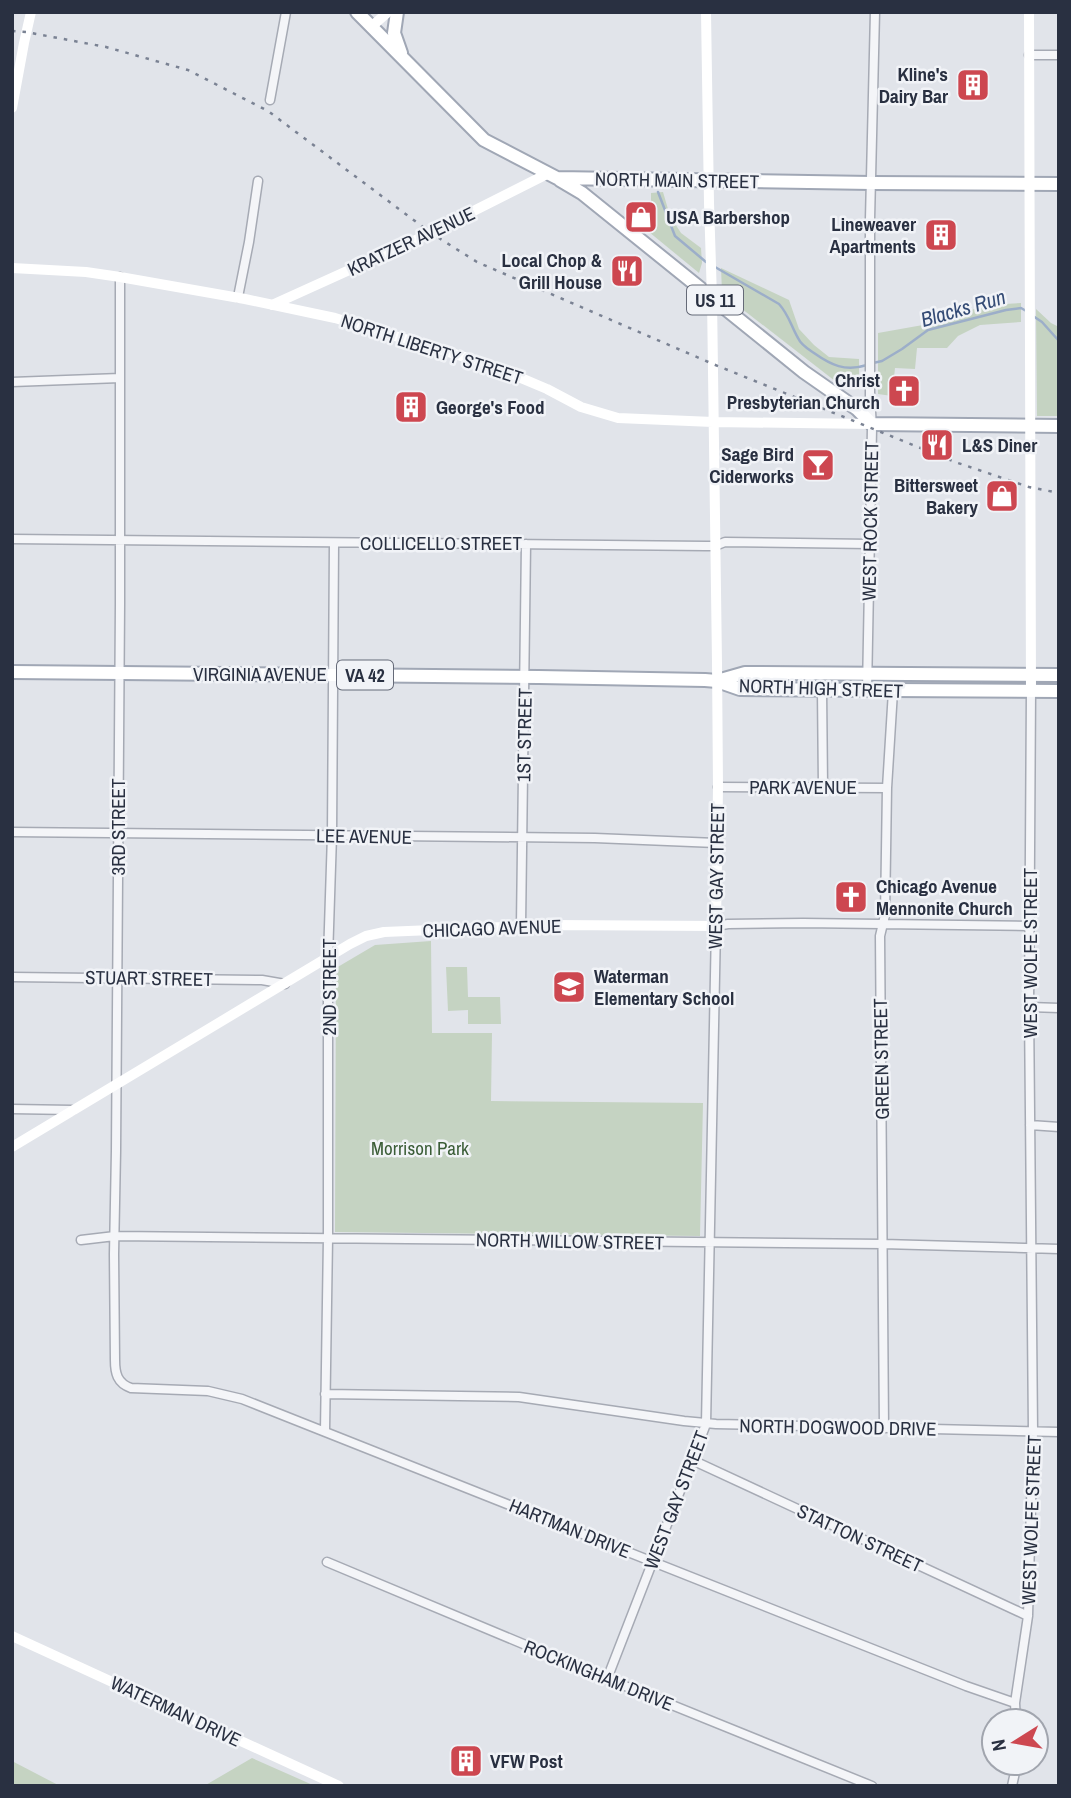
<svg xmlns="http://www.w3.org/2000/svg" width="1071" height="1798" viewBox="0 0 1071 1798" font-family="'Archivo Narrow',sans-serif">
<rect width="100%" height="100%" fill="#e1e4ea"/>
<!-- green -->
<path fill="#c5d3c2" d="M663,192L670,216L681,233L701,248L702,263L699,273L649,232L651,223V193Z
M721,268L789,300L799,329L814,345L829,357L859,359V390L849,388L835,381L728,298L722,292Z
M1021,303V322L980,325L958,336L947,348H917L915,369L895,368L892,396L878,394V333L923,325L987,305Z
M1036,309L1051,323L1059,327V416H1037Z
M431,941L432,1033H492L491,1101L703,1103L700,1236L335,1232L336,968L375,945Z
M446,967H467L468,997H500L501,1024H468V1010L448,1011Z
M252,1758L315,1786H204Z
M12,1761L60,1786H12Z"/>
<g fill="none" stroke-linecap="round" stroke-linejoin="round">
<!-- stream -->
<path stroke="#9caec9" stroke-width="2.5" d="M658,192L675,236L706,262
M715,267L779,304C789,315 791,326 798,338C801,345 808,349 814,353C831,365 845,372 867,365
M1033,316L1042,322L1059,341
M873,363L882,361L902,349L928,330L1006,310L1021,308L1028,312"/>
<defs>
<path id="street" d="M1029,55H1059
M270,100L286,12
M120,277V604L116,1151L114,1254L115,1360C115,1373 117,1383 131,1388L208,1391L242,1399L966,1686L1015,1703
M238,297L249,242L258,181
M12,382L120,378
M12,539L706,546H715L725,542L870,544
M822,690L823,787
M867,691L872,428L870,395V219L875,12
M718,787L887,788
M12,832L595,838L716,843
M521,926L526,544
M12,977L262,980L285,984
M1029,1007L1059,1008
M12,1109L72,1110
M1030,1125L1059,1127
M81,1240L115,1236L883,1244L1059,1249
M325,1394L519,1397L684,1421L716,1424L1059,1432
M884,1428L880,936L885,915L887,788L893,691
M325,1431L328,1238V958L332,835L334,543
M692,1460L1028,1616
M327,1562L583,1669L872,1786
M607,1679L706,1424L716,926L728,924L803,923L1030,926
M1016,1721L1015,1703L1028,1616L1033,1431L1029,1007L1031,691
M1012,1786L1017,1763"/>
<path id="primary" d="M357,12L484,140L557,178L871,183L1059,184
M397,12L394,33L401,53
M560,180L582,193L804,372L857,409L872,424L1059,426
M12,672L539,677L705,680L717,681L740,689L1059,691
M717,681L745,673L1059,675"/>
</defs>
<!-- street casing -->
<use href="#street" stroke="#a6aab4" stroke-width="11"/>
<!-- primary casing -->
<use href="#primary" stroke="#a0a7b5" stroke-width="16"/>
<!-- street -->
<use href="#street" stroke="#f4f5f8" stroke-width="8"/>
<!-- secondary -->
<path stroke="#fff" stroke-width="10" d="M1029,12L1031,691
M371,27L388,12
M12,108L24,43L31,12
M12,268L86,272L120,277L245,299L335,318L488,364L547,389L581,407L618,418L713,422L872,424
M272,305L420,238L547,174
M12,1147L350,944L366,936L384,932L551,925L716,926L718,787L717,663L712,298L709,203L706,12
M12,1636L339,1786"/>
<!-- primary -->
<use href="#primary" stroke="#fff" stroke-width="12"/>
<!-- rail -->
<path stroke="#7a8293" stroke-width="2.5" stroke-dasharray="3.5 7" stroke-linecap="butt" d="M12,31L26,32L106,47L188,70L268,111L431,233L477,262L713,364L955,462L1029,487L1059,493"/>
</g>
<!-- icons -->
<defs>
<symbol id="building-square" viewBox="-11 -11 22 22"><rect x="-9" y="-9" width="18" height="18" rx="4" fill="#cd4750" stroke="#f1f3f7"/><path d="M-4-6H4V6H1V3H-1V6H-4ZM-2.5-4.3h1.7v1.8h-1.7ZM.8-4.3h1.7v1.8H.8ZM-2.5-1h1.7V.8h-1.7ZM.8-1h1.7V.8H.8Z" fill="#fff"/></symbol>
<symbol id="shop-square" viewBox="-11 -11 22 22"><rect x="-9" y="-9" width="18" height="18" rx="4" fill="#cd4750" stroke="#f1f3f7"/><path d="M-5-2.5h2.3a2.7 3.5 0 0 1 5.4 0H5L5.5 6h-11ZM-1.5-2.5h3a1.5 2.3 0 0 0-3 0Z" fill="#fff"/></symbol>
<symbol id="restaurant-square" viewBox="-11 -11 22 22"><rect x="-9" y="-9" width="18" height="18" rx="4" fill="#cd4750" stroke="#f1f3f7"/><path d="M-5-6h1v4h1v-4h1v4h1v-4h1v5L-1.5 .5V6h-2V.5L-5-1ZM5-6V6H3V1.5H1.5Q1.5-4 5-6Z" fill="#fff"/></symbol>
<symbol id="church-square" viewBox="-11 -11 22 22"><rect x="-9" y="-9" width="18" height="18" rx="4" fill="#cd4750" stroke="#f1f3f7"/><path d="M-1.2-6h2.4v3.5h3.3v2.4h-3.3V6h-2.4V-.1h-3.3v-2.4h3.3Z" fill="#fff"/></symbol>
<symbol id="bar-square" viewBox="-11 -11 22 22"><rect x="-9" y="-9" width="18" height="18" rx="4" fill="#cd4750" stroke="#f1f3f7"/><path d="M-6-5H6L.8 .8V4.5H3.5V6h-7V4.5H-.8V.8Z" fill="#fff"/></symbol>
<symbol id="school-square" viewBox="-11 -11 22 22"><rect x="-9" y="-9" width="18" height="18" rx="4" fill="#cd4750" stroke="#f1f3f7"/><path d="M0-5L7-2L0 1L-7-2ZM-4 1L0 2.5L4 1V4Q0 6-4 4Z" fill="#fff"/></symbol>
</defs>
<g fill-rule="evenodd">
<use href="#building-square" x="954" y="66" width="38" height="38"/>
<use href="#shop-square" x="622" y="198" width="38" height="38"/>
<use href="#building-square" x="922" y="216" width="38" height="38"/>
<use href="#restaurant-square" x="608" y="252" width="38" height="38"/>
<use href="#church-square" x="885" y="372" width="38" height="38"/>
<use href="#building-square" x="392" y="388" width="38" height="38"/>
<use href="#restaurant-square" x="918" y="426" width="38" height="38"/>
<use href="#bar-square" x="799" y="446" width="38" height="38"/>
<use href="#shop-square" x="983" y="477" width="38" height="38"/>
<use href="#church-square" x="832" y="878" width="38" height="38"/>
<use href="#school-square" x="550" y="968" width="38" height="38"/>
<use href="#building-square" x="447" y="1742" width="38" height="38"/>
</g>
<g text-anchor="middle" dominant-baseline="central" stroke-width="5" stroke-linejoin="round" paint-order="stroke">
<!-- shield labels -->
<g fill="#f1f3f7" stroke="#656a78" stroke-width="2">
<rect x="687" y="285.5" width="56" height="29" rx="5"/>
<rect x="337" y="660.5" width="56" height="29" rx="5"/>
</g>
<g font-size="18" font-weight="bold" fill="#293041">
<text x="715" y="300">US 11</text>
<text x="365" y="675">VA 42</text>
</g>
<!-- poi labels -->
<g font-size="19" font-weight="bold" fill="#293041" stroke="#f1f3f7" text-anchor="end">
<text x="948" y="74">Kline's<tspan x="948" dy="22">Dairy Bar</tspan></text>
<text x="666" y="217" text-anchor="start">USA Barbershop</text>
<text x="916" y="224">Lineweaver<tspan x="916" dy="22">Apartments</tspan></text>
<text x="602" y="260">Local Chop &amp;<tspan x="602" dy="22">Grill House</tspan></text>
<text x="880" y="380">Christ<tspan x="880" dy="22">Presbyterian Church</tspan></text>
<text x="436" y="407" text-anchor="start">George's Food</text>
<text x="962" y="445" text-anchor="start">L&amp;S Diner</text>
<text x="794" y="454">Sage Bird<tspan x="794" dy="22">Ciderworks</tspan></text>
<text x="978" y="485">Bittersweet<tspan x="978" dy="22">Bakery</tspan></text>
<text x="876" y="886" text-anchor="start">Chicago Avenue<tspan x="876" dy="22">Mennonite Church</tspan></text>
<text x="594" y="976" text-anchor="start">Waterman<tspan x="594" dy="22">Elementary School</tspan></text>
<text x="490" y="1761" text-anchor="start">VFW Post</text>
</g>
<!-- street labels -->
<g font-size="19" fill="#293041" stroke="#f1f3f7">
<text transform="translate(677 180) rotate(1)">NORTH MAIN STREET</text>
<text transform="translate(411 241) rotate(-25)">KRATZER AVENUE</text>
<text transform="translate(432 349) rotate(18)">NORTH LIBERTY STREET</text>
<text transform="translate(870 521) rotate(-89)">WEST ROCK STREET</text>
<text x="441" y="543">COLLICELLO STREET</text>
<text x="260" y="674">VIRGINIA AVENUE</text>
<text transform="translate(821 688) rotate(2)">NORTH HIGH STREET</text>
<text transform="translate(524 735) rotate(-89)">1ST STREET</text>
<text x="803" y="787">PARK AVENUE</text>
<text transform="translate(118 827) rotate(-90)">3RD STREET</text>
<text transform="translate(364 836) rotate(1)">LEE AVENUE</text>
<text transform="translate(716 876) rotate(-89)">WEST GAY STREET</text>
<text transform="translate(492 928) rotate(-2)">CHICAGO AVENUE</text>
<text transform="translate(1030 953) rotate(-90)">WEST WOLFE STREET</text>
<text transform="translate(149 978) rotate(1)">STUART STREET</text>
<text transform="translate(329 987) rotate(-90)">2ND STREET</text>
<text transform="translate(881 1059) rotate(-91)">GREEN STREET</text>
<text transform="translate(570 1241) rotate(1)">NORTH WILLOW STREET</text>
<text transform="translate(838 1427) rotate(1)">NORTH DOGWOOD DRIVE</text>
<text transform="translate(676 1500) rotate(-69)">WEST GAY STREET</text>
<text transform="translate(1031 1520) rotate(-88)">WEST WOLFE STREET</text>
<text transform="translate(570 1528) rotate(22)">HARTMAN DRIVE</text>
<text transform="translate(860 1538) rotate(25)">STATTON STREET</text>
<text transform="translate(599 1675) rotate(22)">ROCKINGHAM DRIVE</text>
<text transform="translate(176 1711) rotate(25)">WATERMAN DRIVE</text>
</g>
<!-- park labels -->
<g font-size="19" fill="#3b5d37" stroke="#f1f3f7">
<text x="420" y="1148">Morrison Park</text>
</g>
<!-- water labels -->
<g font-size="21" font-style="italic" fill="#344b75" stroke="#f1f3f7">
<text transform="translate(963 308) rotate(-16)">Blacks Run</text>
</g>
</g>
<!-- border -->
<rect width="1071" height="1798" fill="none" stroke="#293041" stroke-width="28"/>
<!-- north arrow -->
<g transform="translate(1015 1742) rotate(259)"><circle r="33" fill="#f1f3f7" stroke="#a1a5ae" stroke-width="2"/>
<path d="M0-5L12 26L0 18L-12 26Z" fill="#cd4750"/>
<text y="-10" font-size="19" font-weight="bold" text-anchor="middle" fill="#293041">N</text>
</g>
</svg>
